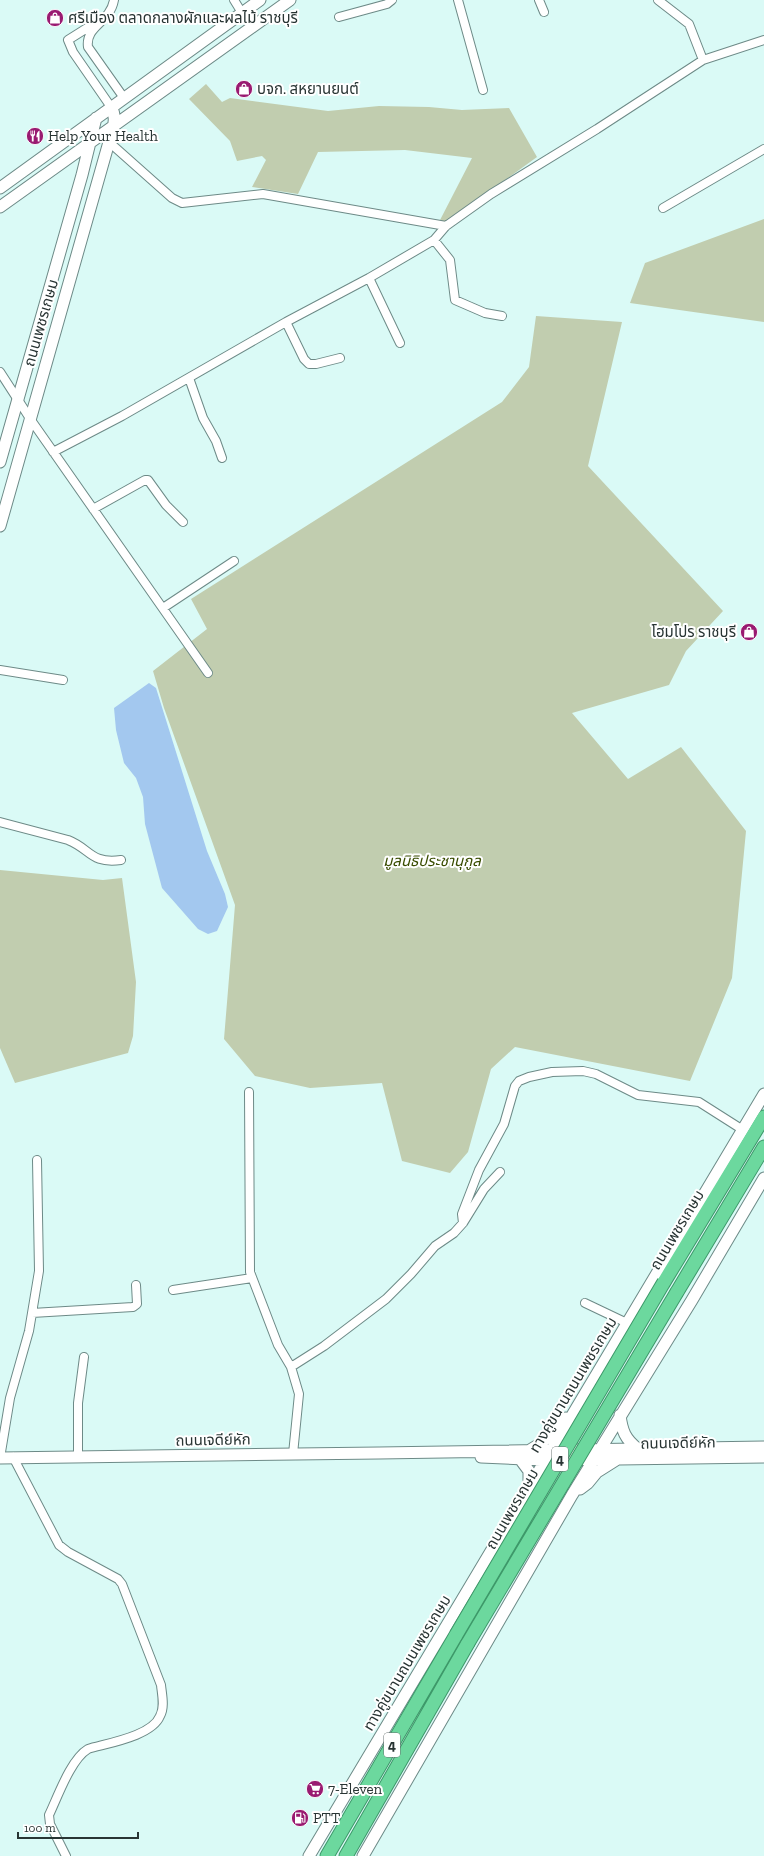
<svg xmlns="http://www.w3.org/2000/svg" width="764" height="1856" viewBox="0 0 764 1856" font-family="'Zilla Slab','Noto Sans Thai',serif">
<rect width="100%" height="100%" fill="#dafaf6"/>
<!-- green -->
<path fill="#c1cdaf" d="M206,84L222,102L230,98L328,111L379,106L429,107L462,110L509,108L537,157L446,223L439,222L472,158L405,150L318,152L298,194L252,187L266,160L262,156L237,161L230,141L189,99Z
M764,219V322L630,303L645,263Z
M536,316L622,322L588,466L723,611L686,651L669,685L572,713L628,779L681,747L746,831L732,978L690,1081L515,1047L491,1069L468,1152L450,1173L402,1161L382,1083L310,1088L255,1076L224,1039L235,905L164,708L153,671L207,629L191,599L502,402L529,367Z
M0,870L103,880L122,878L136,982L133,1036L128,1053L15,1083L0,1048Z"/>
<!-- water -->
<path fill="#a3c8ef" d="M149,683L156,688L207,851L225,894L228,907L217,931L208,934L198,929L162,888L145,824L143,797L136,778L124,763L116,730L114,708Z"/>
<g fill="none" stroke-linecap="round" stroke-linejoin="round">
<defs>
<path id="minor" d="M114,0C110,23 85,26 88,47L124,98
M234,0L242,13
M458,0L483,90
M539,0L544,12
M658,0L689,24L703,60
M339,17L387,4L392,0
M95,23L68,40L73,52L111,107
M109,142L172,198L182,203L263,194L446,226
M663,208L764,149
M434,240L450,260L455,300L485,313L502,316
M369,278L400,343
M286,322L304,359L309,364H316L340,358
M0,372L31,420L208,673
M189,378L203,418L216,441L222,458
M53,452L122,416L286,322L369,278L434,240L446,226L491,194L597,129L703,60L764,40
M93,509L145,480H148L166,505L183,522
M163,608L234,561
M0,670L63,680
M0,822L68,840C91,849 90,864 121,860
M249,1092L250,1272L278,1345L291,1367L299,1394L293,1454
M463,1223L462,1214L479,1170L504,1124L515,1086L519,1081L529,1077L552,1072L583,1071L596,1074L638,1095L699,1102L743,1130
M173,1290L252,1278
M585,1303L627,1323
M32,1313L133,1307L137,1304L136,1285
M291,1367L324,1346L386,1299L411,1274L435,1246L454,1233L463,1223L484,1189L500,1172
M78,1456V1403L84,1357
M13,1457L59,1545L68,1552L118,1579L122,1584L161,1685C162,1695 165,1707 160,1716C152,1736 108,1743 88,1749C71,1759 58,1796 49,1815L50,1824L66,1856
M0,1458L10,1398L29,1331L39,1271L37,1160"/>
<path id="secondary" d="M0,188L260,0
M0,207L290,0
M0,462L82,175L96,118
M0,526L109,142C112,131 118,118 111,107
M620,1415C622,1431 625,1439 638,1449
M530,1450L543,1442L561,1421L566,1418
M481,1457L546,1460L764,1457
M0,1458C255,1455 509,1451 764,1447
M520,1459L529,1471V1487
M580,1489L588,1483L597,1472L616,1460
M309,1856L764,1094
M363,1856L572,1495L692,1300L764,1178"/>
<path id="trunk" d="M664,1282L764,1117
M677,1292L764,1147
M327,1856L456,1635
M346,1856L468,1643"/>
</defs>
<!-- minor casing -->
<use href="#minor" stroke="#6d8a87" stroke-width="10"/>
<!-- secondary casing -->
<use href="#secondary" stroke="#6d8a87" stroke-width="13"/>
<!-- trunk casing -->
<use href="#trunk" stroke="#3d9869" stroke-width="15"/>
<!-- minor -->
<use href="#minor" stroke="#fff" stroke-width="8"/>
<!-- secondary -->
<use href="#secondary" stroke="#fff" stroke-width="11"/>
<!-- trunk -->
<use href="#trunk" stroke="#6cd89e" stroke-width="13"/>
<defs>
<path id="trunk-bridge" d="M456,1635L664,1282
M468,1643L677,1292"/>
</defs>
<!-- trunk-bridge casing -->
<use href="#trunk-bridge" stroke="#3d9869" stroke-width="15" stroke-linecap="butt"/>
<!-- trunk-bridge -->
<use href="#trunk-bridge" stroke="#6cd89e" stroke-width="13"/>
</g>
<!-- icons -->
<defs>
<symbol id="shop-disc" viewBox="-11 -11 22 22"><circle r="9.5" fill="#991a71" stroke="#fff"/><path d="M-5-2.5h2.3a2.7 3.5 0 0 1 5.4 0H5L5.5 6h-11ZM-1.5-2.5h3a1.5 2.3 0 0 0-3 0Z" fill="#fff"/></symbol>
<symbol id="restaurant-disc" viewBox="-11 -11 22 22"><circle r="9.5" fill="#991a71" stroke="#fff"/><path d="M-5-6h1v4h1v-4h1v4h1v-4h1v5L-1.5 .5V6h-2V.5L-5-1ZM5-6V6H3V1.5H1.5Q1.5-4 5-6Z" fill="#fff"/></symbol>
<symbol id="supermarket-disc" viewBox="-11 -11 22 22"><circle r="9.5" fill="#991a71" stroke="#fff"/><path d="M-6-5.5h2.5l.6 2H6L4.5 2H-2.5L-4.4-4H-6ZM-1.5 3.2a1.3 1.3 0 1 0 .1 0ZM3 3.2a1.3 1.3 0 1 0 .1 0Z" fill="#fff"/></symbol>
<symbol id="fuel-disc" viewBox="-11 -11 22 22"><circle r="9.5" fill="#991a71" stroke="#fff"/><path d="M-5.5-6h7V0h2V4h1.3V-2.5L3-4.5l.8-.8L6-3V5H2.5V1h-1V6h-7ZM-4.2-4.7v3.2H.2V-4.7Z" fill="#fff"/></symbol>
</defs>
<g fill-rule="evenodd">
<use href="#shop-disc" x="45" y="8" width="20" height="20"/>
<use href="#shop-disc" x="234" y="79" width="20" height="20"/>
<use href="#restaurant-disc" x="25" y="126" width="20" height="20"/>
<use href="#shop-disc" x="739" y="622" width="20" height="20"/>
<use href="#supermarket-disc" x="305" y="1779" width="20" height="20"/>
<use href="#fuel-disc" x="290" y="1808" width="20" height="20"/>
</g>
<g text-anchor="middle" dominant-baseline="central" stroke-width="4" stroke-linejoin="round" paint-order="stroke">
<!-- shield labels -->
<g fill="#fff" stroke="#687170" stroke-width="1">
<rect x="552" y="1447" width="16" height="24" rx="3"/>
<rect x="384" y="1733" width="16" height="24" rx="3"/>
</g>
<g font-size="14" font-weight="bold" fill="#283433">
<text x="560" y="1459">4</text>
<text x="392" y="1745">4</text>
</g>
<!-- poi labels -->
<g font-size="15" fill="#283433" stroke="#fff" text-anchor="start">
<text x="68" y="18">ศรีเมือง ตลาดกลางผักและผลไม้ ราชบุรี</text>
<text x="257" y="89">บจก. สหยานยนต์</text>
<text x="48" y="136">Help Your Health</text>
<text x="736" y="632" text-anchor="end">โฮมโปร ราชบุรี</text>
<text x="328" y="1789">7-Eleven</text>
<text x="313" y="1818">PTT</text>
</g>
<!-- street labels -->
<g font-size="15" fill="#283433" stroke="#fff">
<text transform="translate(41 323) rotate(-74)">ถนนเพชรเกษม</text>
<text transform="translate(677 1230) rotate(-59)">ถนนเพชรเกษม</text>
<text transform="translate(573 1385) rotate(-59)">ทางคู่ขนานถนนเพชรเกษม</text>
<text transform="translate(213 1440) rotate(-1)">ถนนเจดีย์หัก</text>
<text transform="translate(678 1443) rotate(-1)">ถนนเจดีย์หัก</text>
<text transform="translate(512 1509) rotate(-60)">ถนนเพชรเกษม</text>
<text transform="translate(407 1663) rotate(-59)">ทางคู่ขนานถนนเพชรเกษม</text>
</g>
<!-- park labels -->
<g font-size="15" font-style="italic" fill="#394c00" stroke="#fff">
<text x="432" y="861">มูลนิธิประชานุกูล</text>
</g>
</g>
<!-- scale -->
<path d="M18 1832v6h120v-6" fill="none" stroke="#283433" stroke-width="2"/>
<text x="24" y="1832" font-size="12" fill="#283433" stroke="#ffffff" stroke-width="3" paint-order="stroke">100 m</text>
</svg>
